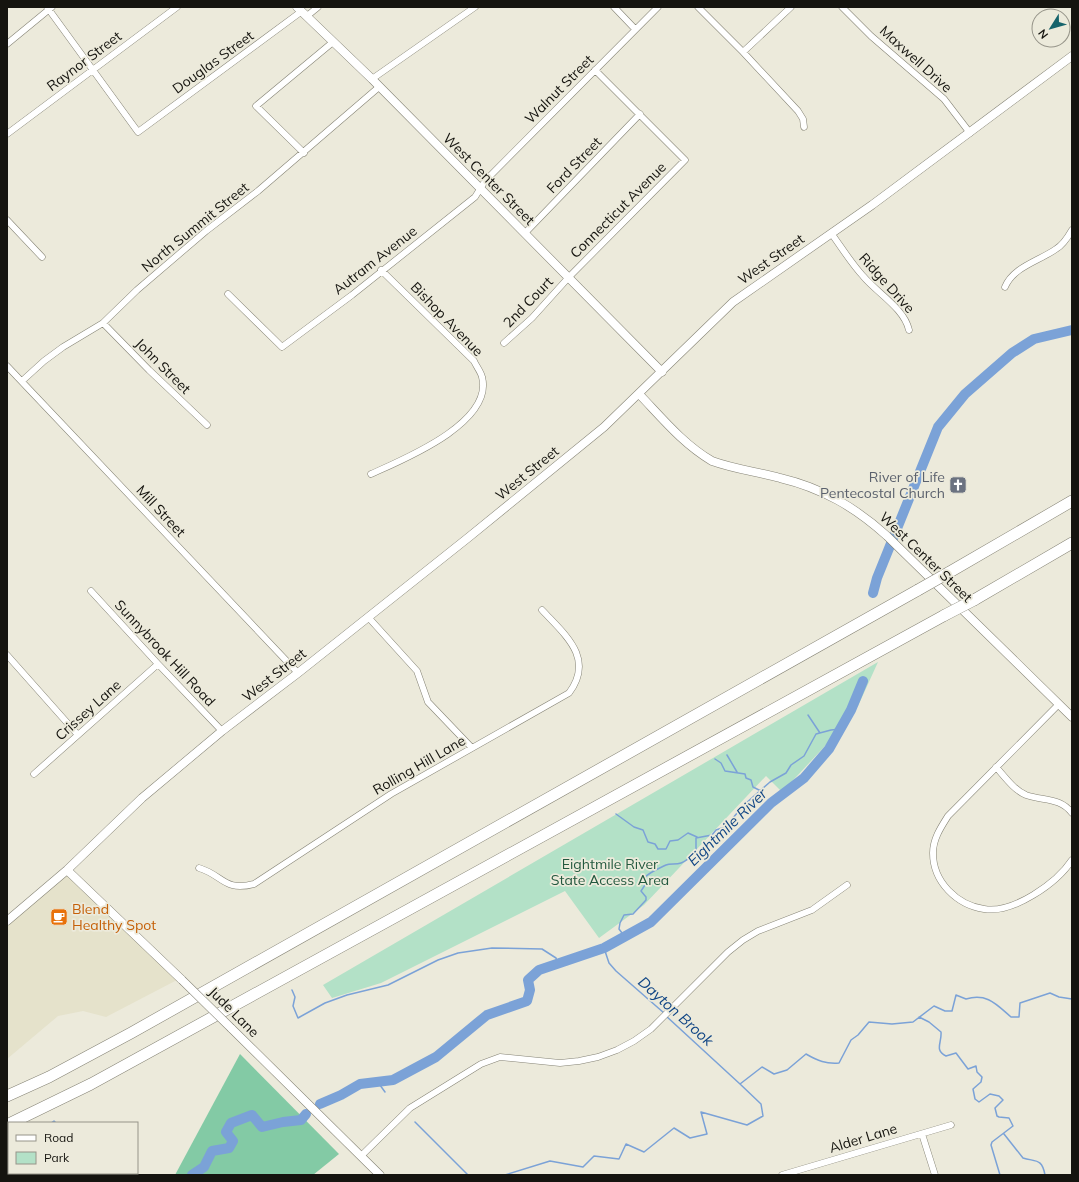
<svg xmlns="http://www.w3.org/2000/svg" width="1079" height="1182" viewBox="0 0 1079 1182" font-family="Mulish,sans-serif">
<rect width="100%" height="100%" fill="#eceadb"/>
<!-- built -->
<path fill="#e5e2cb" d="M67,874L177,980L106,1017L83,1011L58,1016L7,1059V924Z"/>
<!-- green -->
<path fill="#b3e1c7" d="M878,662L858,706L839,731L782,792L766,776L644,905L599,938L565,891L381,983L332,998L323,985Z"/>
<!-- forest -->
<path fill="#83caa5" d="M240,1054L339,1154L313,1175H175Z"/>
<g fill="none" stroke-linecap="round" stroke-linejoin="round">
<!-- stream -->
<path stroke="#7ba2d7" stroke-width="1.5" d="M808,715L820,733
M727,755L737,772
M715,759L721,763L725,771L745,774L746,778L751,780L753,787L761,791
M616,814L634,827L643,830L648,842L655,844L658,849H666L670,841L678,840L688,833L697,837
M625,937L619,929L620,923L624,915L633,914L646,900V897L641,891L647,882L645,877C652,871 658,869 666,865C670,863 676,865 681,863C686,861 692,856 696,852V838L712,835L716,830L725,827L745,804L770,782L786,773L791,765L804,756L816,734L831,730L840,729
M604,948L609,963L616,971L664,1013
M292,990L295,997L293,1006L298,1018L325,1003L347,995L388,985L438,960L458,953L492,948L542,949L556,958L558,964
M666,1016L740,1084L762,1067L774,1074L787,1070L806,1054C818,1061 826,1064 839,1063L851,1040L858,1035L869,1022L892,1024L913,1022L934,1006L945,1011H952L956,995L966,999C987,993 996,1004 1011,1017H1019L1020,1003L1050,993L1059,997L1072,999
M919,1017L929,1022L941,1032C942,1043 934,1050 946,1056L956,1053L968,1069L976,1066L977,1072L982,1077L981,1082L973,1089L975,1099L979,1102L990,1094L999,1096L1003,1100L995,1108L997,1116L999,1117L1009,1118L1013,1126L992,1142L991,1145L1000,1175
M377,1081L385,1092
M415,1122L468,1175
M51,1123L54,1121L56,1123
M1004,1134L1023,1158C1036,1162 1042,1158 1045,1175
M66,1173L67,1175
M505,1175L550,1161L583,1167L594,1156L619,1159L626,1144L644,1152L674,1128L690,1138L707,1134L701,1112L747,1125L763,1116L761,1104L740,1084"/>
<!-- river -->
<path stroke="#7ba2d7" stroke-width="10" d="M873,593L877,578L938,427L965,394L1012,353L1034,339L1072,330
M320,1104L341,1095L360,1084L393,1080L436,1057L487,1015L527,1001L530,990L528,980L539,970L604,948L651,922L771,803L804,778L829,749L851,710L863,681
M192,1175L204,1167L212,1151L229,1148L233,1141L226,1132L231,1123L252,1115L262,1127L283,1122L301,1120L306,1114"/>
<defs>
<path id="street" d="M47,7L138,132L302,11
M614,7L635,29
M698,7L743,52L798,111L803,119L804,127
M842,7L871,36L944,99L970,133
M307,16L318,7
M7,44L52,7
M743,52L791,7
M372,79L475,7
M7,134L177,7
M304,153L256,106L333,42
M7,220L42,257
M525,233L640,114
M831,233C842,248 851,263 863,276C877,293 904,308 909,330
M1005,287C1013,267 1039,261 1056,249C1063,245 1068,237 1072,230
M228,294L282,347L352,295L475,197L485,181L658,7
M103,323L149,370L207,425
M504,343L532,318L569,277L685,160L595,70
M7,366L298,673
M22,381L44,361L63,347L103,323L137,290L206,231L258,191L379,87
M371,474C402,460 494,423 482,377C481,372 476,366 474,361L381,270
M91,591L158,664L222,731
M368,617L417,671L428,702L472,748
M7,655L78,735
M1059,704L948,816C941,827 933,839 933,853C933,882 957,905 984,909C1013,914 1057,883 1072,860
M996,767C1005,777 1014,790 1026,795C1043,801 1060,797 1072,813
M34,774L158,664
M199,868C223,875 224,892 254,884L391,794L569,693C595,658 565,635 542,610
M922,1134L935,1175
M361,1156L410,1108L481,1064L500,1057L560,1063L579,1061L598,1057L617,1050L634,1041L651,1029L728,952L743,940L758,931L812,910L847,885
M782,1175L951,1125"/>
<path id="secondary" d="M297,7L372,79L662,372
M639,394C662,418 683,444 712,461C734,469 758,472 780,478C822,488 855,507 887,536L1072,717
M67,870L182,980
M7,921L67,870L142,798L222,731L298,673L469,537L604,427L733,302L872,205L1072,56
M231,1028L380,1175"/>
<path id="highway" d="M948,573L1072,501
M974,600L1072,543
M7,1096L49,1077L131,1033L918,590
M11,1123L91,1084L945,615"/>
</defs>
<!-- street casing -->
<use href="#street" stroke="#858375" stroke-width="7"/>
<!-- secondary casing -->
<use href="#secondary" stroke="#858375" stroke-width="9"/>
<!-- highway casing -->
<use href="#highway" stroke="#858375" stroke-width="12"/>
<!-- street -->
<use href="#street" stroke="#fff" stroke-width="6"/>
<!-- secondary -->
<use href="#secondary" stroke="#fff" stroke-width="8"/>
<!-- highway -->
<use href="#highway" stroke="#fff" stroke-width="11"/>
<defs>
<path id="secondary-bridge" d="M182,980L231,1028"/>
<path id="highway-bridge" d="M918,590L948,573
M945,615L974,600"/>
</defs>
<!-- secondary-bridge casing -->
<use href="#secondary-bridge" stroke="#858375" stroke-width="9" stroke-linecap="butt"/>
<!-- highway-bridge casing -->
<use href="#highway-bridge" stroke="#858375" stroke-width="12" stroke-linecap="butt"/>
<!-- secondary-bridge -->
<use href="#secondary-bridge" stroke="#fff" stroke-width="8"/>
<!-- highway-bridge -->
<use href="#highway-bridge" stroke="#fff" stroke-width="11"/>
</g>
<!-- icons -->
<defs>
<symbol id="church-square" viewBox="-11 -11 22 22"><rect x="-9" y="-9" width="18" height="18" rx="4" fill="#6b7280" stroke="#eceadb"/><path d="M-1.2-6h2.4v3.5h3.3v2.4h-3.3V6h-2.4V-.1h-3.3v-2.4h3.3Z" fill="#fff"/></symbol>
<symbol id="cafe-square" viewBox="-11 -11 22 22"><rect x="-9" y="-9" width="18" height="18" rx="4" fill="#e8710a" stroke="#eceadb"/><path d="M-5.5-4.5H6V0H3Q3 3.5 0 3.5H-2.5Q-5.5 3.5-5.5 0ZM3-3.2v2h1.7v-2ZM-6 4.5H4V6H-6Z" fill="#fff"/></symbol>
</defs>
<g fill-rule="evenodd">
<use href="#church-square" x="948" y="475" width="20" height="20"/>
<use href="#cafe-square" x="49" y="907" width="20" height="20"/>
</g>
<g text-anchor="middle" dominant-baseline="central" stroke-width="3.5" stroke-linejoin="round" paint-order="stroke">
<!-- street labels -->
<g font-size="14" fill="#15140f" stroke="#eceadb">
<text transform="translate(916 59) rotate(42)">Maxwell Drive</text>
<text transform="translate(84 61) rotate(-37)">Raynor Street</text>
<text transform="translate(213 62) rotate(-36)">Douglas Street</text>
<text transform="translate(559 89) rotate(-45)">Walnut Street</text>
<text transform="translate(574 165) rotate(-46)">Ford Street</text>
<text transform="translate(489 179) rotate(45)">West Center Street</text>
<text transform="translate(618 210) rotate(-45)">Connecticut Avenue</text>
<text transform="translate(195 227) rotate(-39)">North Summit Street</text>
<text transform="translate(771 259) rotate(-35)">West Street</text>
<text transform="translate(375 260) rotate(-38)">Autram Avenue</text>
<text transform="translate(887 283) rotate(48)">Ridge Drive</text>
<text transform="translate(528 302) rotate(-46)">2nd Court</text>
<text transform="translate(447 319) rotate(46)">Bishop Avenue</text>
<text transform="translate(163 366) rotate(45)">John Street</text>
<text transform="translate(527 473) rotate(-39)">West Street</text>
<text transform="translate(161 511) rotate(47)">Mill Street</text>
<text transform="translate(926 557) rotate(44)">West Center Street</text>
<text transform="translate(165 653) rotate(47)">Sunnybrook Hill Road</text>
<text transform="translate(274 675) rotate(-38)">West Street</text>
<text transform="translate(88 710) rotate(-42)">Crissey Lane</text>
<text transform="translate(419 765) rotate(-30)">Rolling Hill Lane</text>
<text transform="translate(234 1012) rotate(45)">Jude Lane</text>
<text transform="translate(863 1138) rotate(-17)">Alder Lane</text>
</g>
<!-- worship labels -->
<g font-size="14" fill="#5b616d" stroke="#eceadb" text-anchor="end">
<text x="945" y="477">River of Life<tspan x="945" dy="16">Pentecostal Church</tspan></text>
</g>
<!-- park labels -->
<g font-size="14" fill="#22583e" stroke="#eceadb">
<text x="610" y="864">Eightmile River<tspan x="610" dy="16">State Access Area</tspan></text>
</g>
<!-- food labels -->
<g font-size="14" fill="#c56008" stroke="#eceadb" text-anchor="start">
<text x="72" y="909">Blend<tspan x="72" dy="16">Healthy Spot</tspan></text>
</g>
<!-- water labels -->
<g font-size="15" font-style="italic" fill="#114685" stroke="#eceadb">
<text transform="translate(727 827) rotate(-44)">Eightmile River</text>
<text transform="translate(676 1011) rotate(42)">Dayton Brook</text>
</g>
</g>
<!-- border -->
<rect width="1079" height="1182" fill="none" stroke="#15140f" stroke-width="16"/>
<!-- legend -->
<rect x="8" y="1122" width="130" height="52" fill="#eceadb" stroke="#969489"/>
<rect x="16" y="1135" width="20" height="6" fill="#ffffff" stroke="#969489"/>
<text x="44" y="1142" font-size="12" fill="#15140f">Road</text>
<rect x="16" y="1152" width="20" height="12" fill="#b3e1c7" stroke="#969489"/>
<text x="44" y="1162" font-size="12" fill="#15140f">Park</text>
<!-- north arrow -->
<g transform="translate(1051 28) rotate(233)"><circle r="19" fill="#eceadb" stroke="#969489"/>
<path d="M0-3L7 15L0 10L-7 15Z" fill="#16646c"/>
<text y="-6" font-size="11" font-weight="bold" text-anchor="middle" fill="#15140f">N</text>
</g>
</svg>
